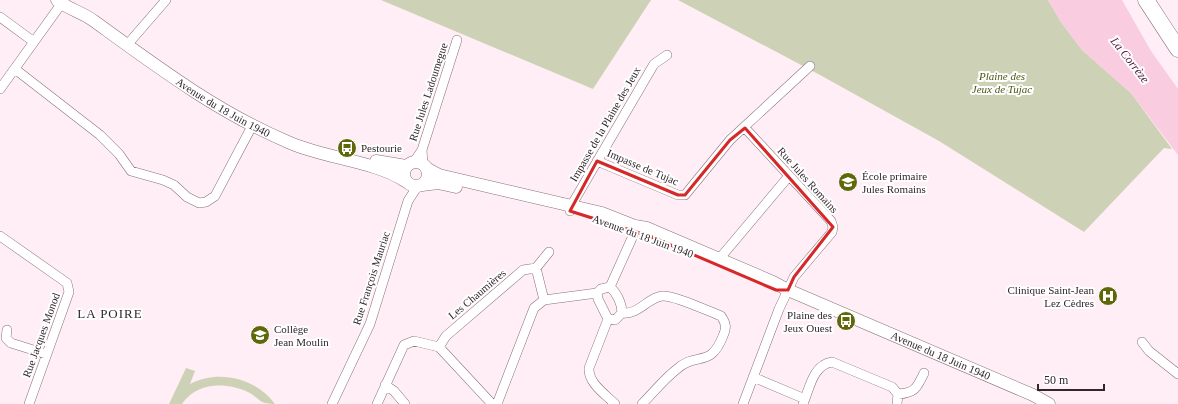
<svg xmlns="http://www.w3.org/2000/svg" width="1178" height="404" viewBox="0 0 1178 404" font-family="Georgia,serif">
<rect width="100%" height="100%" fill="#ffeef5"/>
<!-- green -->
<path fill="#cdd2b7" d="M381,0H651L593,89Z
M678,0H1048L1061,22L1082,50L1131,93L1172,149L1164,148L1084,232L939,141L820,75Z
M186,368L195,371L190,384C219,369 256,378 275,404C258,404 261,399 248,392C226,382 197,382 182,404H169Z"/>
<!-- water -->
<path fill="#facce0" d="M1048,0H1122L1151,51L1178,89V155L1131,93L1082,50L1061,22Z"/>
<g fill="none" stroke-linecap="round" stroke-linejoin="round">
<defs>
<path id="minor" d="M0,17L34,42
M127,45L166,0
M15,69L100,135L119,154L131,171L163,180L174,185L187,197L199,203L206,202L215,196L252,126
M0,89L64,0
M597,161L678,195H685L730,140L810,66
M414,162L422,150
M423,164L422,150L457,40
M570,211L574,201L654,64L667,55
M0,236L67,283L69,292L29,404
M720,258L789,176
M536,268L544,300
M610,287L632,238L635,226
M597,293L598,299L608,319
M622,313C639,315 647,298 662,296C674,295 708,311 721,316C726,323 727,328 723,336C710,369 697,351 677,369C664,379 654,392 642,404
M608,319L589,368C588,383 605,394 615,404
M608,319L615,320L622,313C622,304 617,293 610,287
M7,330L6,338L11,343L46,354
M1142,342L1149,351L1178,374
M439,347L446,336L523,270L536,268L549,252
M753,377L805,399
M385,385L394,391L405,404
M898,394C915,393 917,388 924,373
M332,404L370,324L408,201L417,187
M377,404L404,345L414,341L439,347L492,404
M497,404L534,308L544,300L597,293L601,289L610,287
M743,404L779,309L794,277L832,232L833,227L831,221L745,128
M803,404C810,387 813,365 832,362L892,387L898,394L897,404"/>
<g id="tertiary">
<path id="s1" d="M57,0C68,9 82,12 94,21C156,66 217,112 288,142C323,158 375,161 405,181"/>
<path d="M376,161L406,166"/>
<circle cx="416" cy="174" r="12"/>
<path id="s2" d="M426,168L439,175L602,213L635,226L647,228L773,282L788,290L1033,395L1049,404"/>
<path d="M422,185L438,183L456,187"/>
</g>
<path id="trunk" d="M1146,0L1178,49"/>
</defs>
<!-- minor casing -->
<use href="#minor" stroke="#89717b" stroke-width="10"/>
<!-- tertiary casing -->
<use href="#tertiary" stroke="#89717b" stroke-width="13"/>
<!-- trunk casing -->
<use href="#trunk" stroke="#89717b" stroke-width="17"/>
<!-- minor -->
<use href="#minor" stroke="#fff" stroke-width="9"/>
<!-- tertiary -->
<use href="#tertiary" stroke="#fff" stroke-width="12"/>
<!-- trunk -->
<use href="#trunk" stroke="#fff" stroke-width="16"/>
</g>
<!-- marked area -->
<path fill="none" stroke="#d62828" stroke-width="3" stroke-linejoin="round" d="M745,128L833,227L794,277L788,290H776L652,237L570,211L597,161L678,195H685L730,140Z"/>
<!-- icons -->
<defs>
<symbol id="bus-disc" viewBox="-11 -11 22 22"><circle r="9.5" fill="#5e670a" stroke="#fff"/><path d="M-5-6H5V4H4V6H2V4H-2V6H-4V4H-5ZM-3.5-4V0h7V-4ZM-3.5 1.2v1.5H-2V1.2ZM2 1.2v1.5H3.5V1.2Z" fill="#fff"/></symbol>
<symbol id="school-disc" viewBox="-11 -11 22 22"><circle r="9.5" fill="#5e670a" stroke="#fff"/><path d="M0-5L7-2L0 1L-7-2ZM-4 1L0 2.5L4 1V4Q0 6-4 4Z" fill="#fff"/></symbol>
<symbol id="hospital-disc" viewBox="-11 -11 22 22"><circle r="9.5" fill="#5e670a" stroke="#fff"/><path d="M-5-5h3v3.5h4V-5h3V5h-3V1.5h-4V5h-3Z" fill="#fff"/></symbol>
</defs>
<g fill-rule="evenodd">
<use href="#bus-disc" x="336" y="137" width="22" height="22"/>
<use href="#school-disc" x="837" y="171" width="22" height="22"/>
<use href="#hospital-disc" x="1097" y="285" width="22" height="22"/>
<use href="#bus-disc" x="835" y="310" width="22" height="22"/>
<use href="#school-disc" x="249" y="324" width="22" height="22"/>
</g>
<g text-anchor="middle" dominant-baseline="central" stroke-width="4" stroke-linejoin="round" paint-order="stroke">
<!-- park labels -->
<g font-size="11" font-style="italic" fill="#505716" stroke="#fff">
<text x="1002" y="76">Plaine des<tspan x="1002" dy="13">Jeux de Tujac</tspan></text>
</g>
<!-- street labels -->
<g font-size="11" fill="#31262b" stroke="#fff">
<text transform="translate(428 92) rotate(-72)">Rue Jules Ladoumegue</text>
<text stroke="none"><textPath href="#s1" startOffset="198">Avenue du 18 Juin 1940</textPath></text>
<text transform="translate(605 124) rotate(-60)">Impasse de la Plaine des Jeux</text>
<text transform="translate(643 167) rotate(23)">Impasse de Tujac</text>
<text transform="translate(808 180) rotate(48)">Rue Jules Romains</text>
<text transform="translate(643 236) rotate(20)">Avenue du 18 Juin 1940</text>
<text transform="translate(371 278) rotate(-72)">Rue François Mauriac</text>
<text transform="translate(477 294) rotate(-40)">Les Chaumières</text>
<text transform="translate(41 335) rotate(-70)">Rue Jacques Monod</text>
<text stroke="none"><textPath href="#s2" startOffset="550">Avenue du 18 Juin 1940</textPath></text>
</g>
<!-- poi labels -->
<g font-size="11" fill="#31262b" stroke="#fff" text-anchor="start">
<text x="361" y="148">Pestourie</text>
<text x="862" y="176">École primaire<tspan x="862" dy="13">Jules Romains</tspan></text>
<text x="1094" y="290" text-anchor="end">Clinique Saint-Jean<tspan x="1094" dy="13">Lez Cèdres</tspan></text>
<text x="832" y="315" text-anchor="end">Plaine des<tspan x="832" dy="13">Jeux Ouest</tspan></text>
<text x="274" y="329">Collège<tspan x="274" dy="13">Jean Moulin</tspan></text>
</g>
<!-- water labels -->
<g font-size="12" font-style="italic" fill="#56203b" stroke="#fff">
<text transform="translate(1130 60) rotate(52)">La Corrèze</text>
</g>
<!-- quarter labels -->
<g font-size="13" letter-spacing="1" fill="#31262b" stroke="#fff">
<text x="110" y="313">LA POIRE</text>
</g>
</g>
<!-- scale -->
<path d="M1038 384v6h66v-6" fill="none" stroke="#31262b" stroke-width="2"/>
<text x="1044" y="384" font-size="12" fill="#31262b" stroke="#ffffff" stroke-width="3" paint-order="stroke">50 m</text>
</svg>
